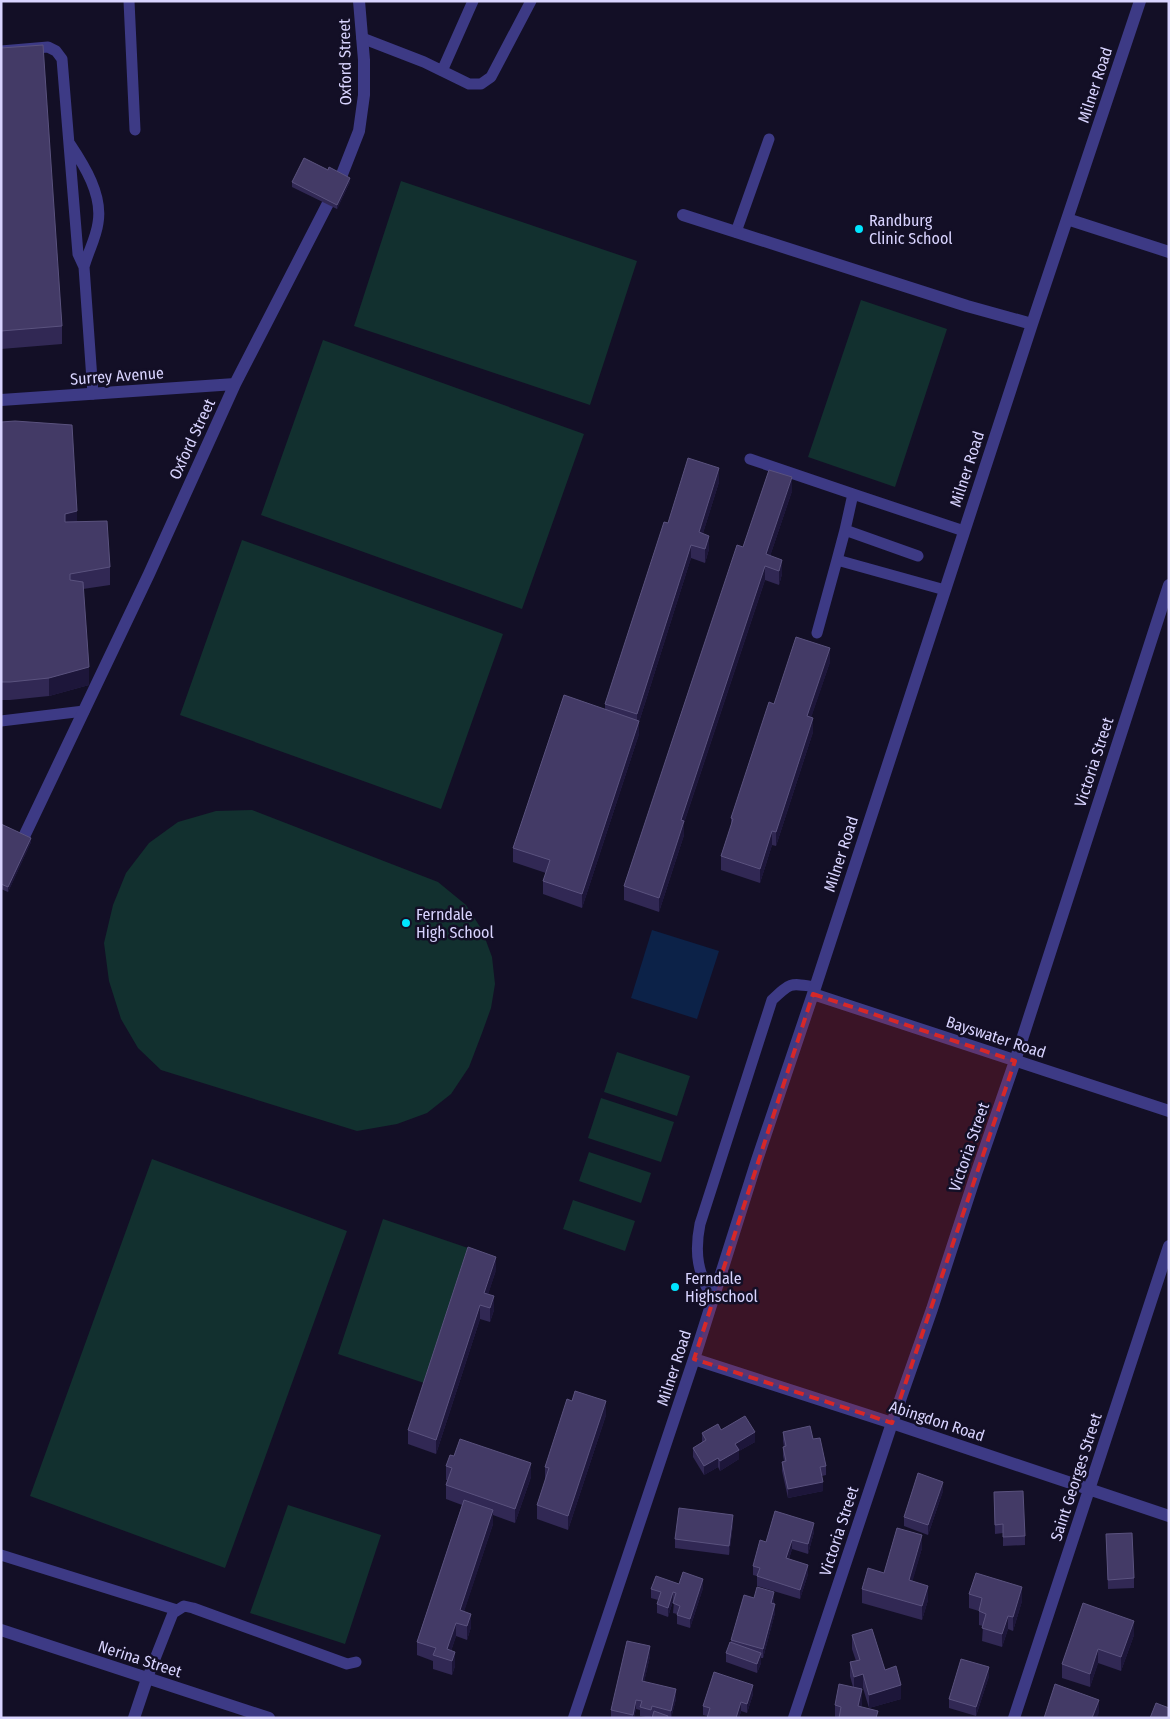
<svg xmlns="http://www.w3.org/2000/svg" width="1170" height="1719" viewBox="0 0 1170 1719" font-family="'Fira Sans Condensed',sans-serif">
<rect width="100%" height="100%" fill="#130f26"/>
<!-- green -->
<path fill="#12302f" d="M401,181L637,261L590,405L354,326Z
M861,300L947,329L895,487L808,457Z
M323,340L584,434L522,609L261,515Z
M242,540L503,634L441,809L180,715Z
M252,810L438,882L466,905L482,930L492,957L495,984L491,1008L482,1033L469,1067L451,1094L427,1113L397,1124L357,1131L161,1070L138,1048L121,1019L109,981L104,943L113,905L126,873L149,843L178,822L216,811Z
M617,1052L690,1076L677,1116L604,1092Z
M601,1098L674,1122L661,1162L588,1138Z
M589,1152L651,1173L641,1203L579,1181Z
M152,1159L347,1231L225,1568L30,1496Z
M573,1200L635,1221L625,1251L563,1229Z
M383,1219L468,1248L424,1383L338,1354Z
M288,1505L381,1535L345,1644L250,1613Z"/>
<!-- water -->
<path fill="#0c2248" d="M652,930L719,951L697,1019L631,998Z"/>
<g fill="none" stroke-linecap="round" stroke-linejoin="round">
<!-- lane -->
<path stroke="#3d3a85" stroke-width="11" d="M129,1L135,130
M362,38L424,62L469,84H481L491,77L531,1
M1,51L48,47L56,51L62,59L78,254L84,267
M442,71L473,1
M70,144C84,165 103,195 98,223C96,238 88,252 84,267L93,394
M736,232L769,139
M750,459L853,494
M845,530L853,494L964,531
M837,560L845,530L918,556
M817,633L837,560L945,590
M1,721L84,711
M713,1300C698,1273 694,1254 700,1224L772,1000C791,982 790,983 815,987
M1,1555L177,1610
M147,1679L173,1613L184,1606L193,1608L347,1664L356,1662"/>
<!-- street -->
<path stroke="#3d3a85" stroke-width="12" d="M683,215L967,306L1032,324
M1067,219L1169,252
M1,400L235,384
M1,880L10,866L149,574L235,384L339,182L359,131L364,95V60L359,1
M813,994L1169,1111
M694,1359L892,1423L1169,1516
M1,1630L269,1718
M134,1718L147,1679
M574,1718L694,1359L757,1160L813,994L1032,324L1140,1
M794,1718L892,1423L932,1309L976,1174L1015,1061L1169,585
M1014,1718L1169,1246"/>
</g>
<!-- wall -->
<path fill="#312854" d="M1,48L62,326V344L1,349Z
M328,170L350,182L337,209L292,187V182Z
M1,422L77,521L110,567V585L83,589L89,685L49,696L10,700H1Z
M719,482L703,533L709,549L705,563L691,558L639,722V734L582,908L543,894V881L546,873L513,862V848L605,709V704L668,523Z
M792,491L770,556L782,574L779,585L765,580L684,823V835L659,912L624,900V886L743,547Z
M830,662L811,717L813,732L776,846L772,845L760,883L721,870V856L731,826V818L774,704Z
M1,824L31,842L8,892L1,889Z
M496,1270L488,1294L494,1310L490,1322L480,1319L436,1454L408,1444V1430Z
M606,1415L568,1530L537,1519V1505L545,1481V1467Z
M721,1430L755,1442L739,1451V1459L720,1471L718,1467L704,1475L693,1457V1448L702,1442V1433Z
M783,1432L813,1439L826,1466V1475L822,1476L823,1491L788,1498L782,1471V1462L784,1461L783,1456V1447H784L783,1441Z
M446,1466L531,1477L515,1523L493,1515V1524L464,1611L471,1627L467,1640L456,1636L451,1651L455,1666L452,1675L433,1669V1661L417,1655V1642L462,1505L446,1499V1485L447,1480H446Z
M943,1491L928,1535L904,1526V1517Z
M994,1492L1025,1536V1545L1003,1546V1533L995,1534Z
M733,1524L729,1555L675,1548V1539Z
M814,1532L808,1554L792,1549L789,1559L808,1574L800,1599L757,1586V1576L753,1575V1566L766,1542Z
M1106,1534L1134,1578V1588L1108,1589Z
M922,1548L912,1581L928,1600L922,1620L862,1603V1589Z
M679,1584L703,1588L690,1628L677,1624V1614L673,1613L674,1601H673L668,1617L657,1613V1604L658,1600L651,1598V1589Z
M969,1594L1022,1601L1013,1631L1008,1629L1002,1647L982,1641L983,1626L979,1625V1611L969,1608Z
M754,1598L774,1601V1604L775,1613L763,1658H761V1663L757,1673L726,1662V1653L731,1643V1640Z
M852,1635L885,1670L901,1699L869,1708L863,1688L859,1689L862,1703L861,1707L878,1718H835V1705L853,1687L850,1676V1662L856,1661L852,1649Z
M1134,1635L1121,1671L1098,1663L1090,1687L1062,1678V1664Z
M650,1656L644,1682L676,1699L671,1718H652V1715L651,1718L640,1716V1710L636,1709L634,1718H611V1710Z
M989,1676L976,1716L949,1708V1699Z
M753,1694L747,1713L741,1711L739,1718H707V1716L703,1715V1706Z"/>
<!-- shaded-wall -->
<path fill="#1d163a" d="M350,178V182L337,209V205Z
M719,468V482L699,546V532Z
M792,477V491L766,568V554Z
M77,511V529L65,540V514Z
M709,536V549L705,563V549Z
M691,545V558L639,722V734L582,908V894L637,727V714Z
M782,560V574L779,585V571Z
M765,566V580L684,823V835L659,912V898L681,820Z
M830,648V662L807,730V716Z
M89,667V685L49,696V678Z
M813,718V732L776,846V832Z
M772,831V845L760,883V869Z
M31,838V842L8,892V887Z
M496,1257V1270L484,1307V1293Z
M494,1296V1310L490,1322V1308Z
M480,1305V1319L436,1454V1440Z
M606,1401V1415L568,1530V1516Z
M755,1432V1442L739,1451V1459L720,1471V1461L735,1444Z
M718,1458V1467L704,1475V1466Z
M531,1463V1477L515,1523V1509Z
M823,1482V1491L788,1498V1489Z
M943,1482V1491L928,1535V1525Z
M493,1510V1524L460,1624V1610Z
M733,1515V1524L729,1555V1546Z
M814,1523V1532L808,1554V1544Z
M922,1535V1548L909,1594V1580Z
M792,1540V1549L786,1568V1558Z
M808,1565V1574L800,1599V1590Z
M703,1579V1588L690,1628V1619Z
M928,1586V1600L922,1620V1606Z
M1022,1587V1601L1013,1631V1617Z
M673,1592V1601L668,1617V1608Z
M774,1592V1601L771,1612V1603Z
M775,1604V1613L763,1658V1649Z
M471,1614V1627L467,1640V1626Z
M1008,1616V1629L1002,1647V1634Z
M1134,1621V1635L1121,1671V1657Z
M456,1623V1636L448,1660L447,1649Z
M650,1646V1656L642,1691V1681Z
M1098,1649V1663L1090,1687V1674Z
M455,1652V1666L452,1675V1661Z
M761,1653V1663L757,1673V1664Z
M989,1667V1676L976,1716V1707Z
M863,1674V1688L854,1690V1677Z
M753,1685V1694L747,1713V1704Z
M901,1685V1699L869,1708V1695Z
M676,1689V1699L671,1718V1711Z
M862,1689V1703L858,1718V1706Z
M636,1700V1709L634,1718H633Z
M1099,1700V1713L1097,1718H1092Z
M741,1702V1711L739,1718H736Z"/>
<!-- building -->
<path fill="#433a66" stroke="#5a527e" d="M43,45L62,326L1,331V48Z
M304,158L328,170L329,167L350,178L337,205L292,182Z
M15,421L72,425L77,511L65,514V522L107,521L110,567L70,574V580L83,582L89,667L49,678L10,682H1V422Z
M688,458L719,468L699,532L709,536L705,549L691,545L637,714L605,704L664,522L668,523Z
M769,470L792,477L766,554L782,560L779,571L765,566L681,820L684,821L659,898L624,886L737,545L743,547Z
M796,637L830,648L807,716L813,718L776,832L772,831L760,869L721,856L733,819L731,818L769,702L774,704Z
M564,695L639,721L582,894L543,881L550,860L513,848Z
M1,824L31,838L8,887L1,884Z
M468,1247L496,1257L484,1293L494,1296L490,1308L480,1305L436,1440L408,1430Z
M575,1391L606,1401L568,1516L537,1505L549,1468L545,1467L567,1399L572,1401Z
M745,1416L755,1432L735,1444L739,1450L720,1461L718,1458L704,1466L693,1448L706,1440L702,1433L718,1424L721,1430Z
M810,1426L813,1439L820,1438L826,1466L820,1467L823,1482L788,1489L782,1462L786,1461L783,1447L786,1446L783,1432Z
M460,1439L531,1463L515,1509L446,1485L452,1468L446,1466L450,1455L454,1456Z
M918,1473L943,1482L928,1525L904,1517Z
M1023,1491L1025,1536L1003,1537V1524L995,1525L994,1492Z
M464,1500L493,1510L460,1610L471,1614L467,1626L456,1623L447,1649L455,1652L452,1661L433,1655L436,1648L417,1642Z
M679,1508L733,1515L729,1546L675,1539Z
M775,1511L814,1523L808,1544L792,1540L786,1558L808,1565L800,1590L757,1576L760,1568L753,1566L760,1540L766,1542Z
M897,1528L922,1535L909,1580L928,1586L922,1606L862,1589L868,1568L884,1573Z
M1132,1533L1134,1578L1108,1580L1106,1534Z
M683,1572L703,1579L690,1619L677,1615L680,1606L673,1603L676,1593L673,1592L668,1608L657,1604L661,1592L651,1589L656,1576L679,1584Z
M976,1573L1022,1587L1013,1617L1008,1616L1002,1634L982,1628L986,1614L979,1611L982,1598L969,1594Z
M757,1587L774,1592L771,1603L775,1604L763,1649L731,1640L744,1595L754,1598Z
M1083,1603L1134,1621L1121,1657L1098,1649L1090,1674L1062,1664Z
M872,1629L885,1670L896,1666L901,1685L869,1695L863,1674L854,1677L850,1662L860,1660L852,1635Z
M627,1641L650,1646L642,1681L676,1689L671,1711L652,1706L651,1710L640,1707L642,1701L636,1700L633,1715L611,1710Z
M730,1642L761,1653L757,1664L726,1653Z
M961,1659L989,1667L976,1707L949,1699Z
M714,1672L753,1685L747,1704L741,1702L736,1718H707L710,1708L703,1706Z
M839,1684L862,1689L858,1706L878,1711L876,1718H839L841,1707L835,1705Z
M1055,1684L1099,1700L1092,1718H1044Z
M1156,1703L1169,1708V1718H1150Z
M654,1711L668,1716L667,1718H652Z"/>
<!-- marked area -->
<path fill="#d62828" fill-opacity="0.2" stroke="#d62828" stroke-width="4" stroke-dasharray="10 6" stroke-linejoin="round" d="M813,994L1015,1061L892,1423L694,1359Z"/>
<!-- markers -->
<g fill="#00e5ff" stroke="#130f26" stroke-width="2">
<circle cx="859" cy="229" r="5"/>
<circle cx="406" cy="923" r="5"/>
<circle cx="675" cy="1287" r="5"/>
</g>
<g text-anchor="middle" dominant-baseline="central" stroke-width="5" stroke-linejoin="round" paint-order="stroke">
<!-- street labels -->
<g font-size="16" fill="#d9d4ff" stroke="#130f26">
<text transform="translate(345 62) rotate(-91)">Oxford Street</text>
<text transform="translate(1095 85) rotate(-72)">Milner Road</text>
<text transform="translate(117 376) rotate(-4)">Surrey Avenue</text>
<text transform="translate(192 439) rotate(-65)">Oxford Street</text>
<text transform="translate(967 469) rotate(-72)">Milner Road</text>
<text transform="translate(1094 762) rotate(-72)">Victoria Street</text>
<text transform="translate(841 854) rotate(-72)">Milner Road</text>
<text transform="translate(996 1037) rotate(18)">Bayswater Road</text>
<text transform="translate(969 1147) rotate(-71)">Victoria Street</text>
<text transform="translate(674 1368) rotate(-72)">Milner Road</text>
<text transform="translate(937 1421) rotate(18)">Abingdon Road</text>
<text transform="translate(1076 1477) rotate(-72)">Saint Georges Street</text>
<text transform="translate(839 1531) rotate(-72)">Victoria Street</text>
<text transform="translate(140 1659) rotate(18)">Nerina Street</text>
</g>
<!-- poi labels -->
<g font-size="16" fill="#d9d4ff" stroke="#130f26" text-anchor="start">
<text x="869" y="220">Randburg<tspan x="869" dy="18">Clinic School</tspan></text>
<text x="416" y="914">Ferndale<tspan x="416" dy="18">High School</tspan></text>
<text x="685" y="1278">Ferndale<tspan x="685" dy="18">Highschool</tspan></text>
</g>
</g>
<!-- border -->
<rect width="1170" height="1719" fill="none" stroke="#d9d4ff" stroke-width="5"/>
</svg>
